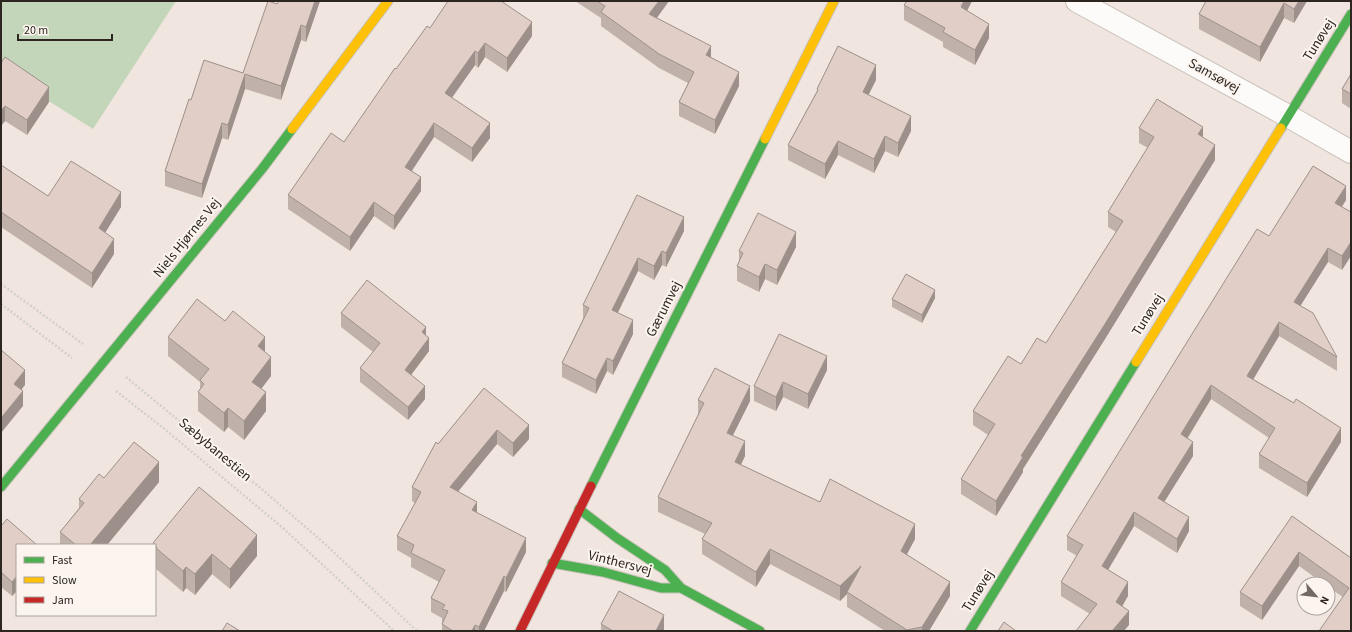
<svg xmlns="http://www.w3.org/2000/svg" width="1352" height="632" viewBox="0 0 1352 632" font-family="'Source Sans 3',sans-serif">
<rect width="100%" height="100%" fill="#f1e6df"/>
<!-- green -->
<path fill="#c4d6ba" d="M1,1H176L93,129L1,71Z"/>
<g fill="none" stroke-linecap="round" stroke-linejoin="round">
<defs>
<path id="street" d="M1077,1L1288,116L1351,152"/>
<path id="fast" d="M1281,128L1351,14
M591,486L765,139
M1,487L262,169L292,129
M579,509L617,538L665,570L681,588L760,631
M552,563L603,572L661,588H681
M970,631L1136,362"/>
<path id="slow" d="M292,129L388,1
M765,139L834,1
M1136,362L1281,128"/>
<path id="jam" d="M520,631L591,486"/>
</defs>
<!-- street casing -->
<use href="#street" stroke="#cac2bc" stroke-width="24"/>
<!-- fast casing -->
<use href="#fast" stroke="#cac2bc" stroke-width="11"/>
<!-- slow casing -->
<use href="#slow" stroke="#cac2bc" stroke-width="11"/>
<!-- jam casing -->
<use href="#jam" stroke="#cac2bc" stroke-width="11"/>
<!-- path -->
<path stroke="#d2cfcd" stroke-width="2.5" stroke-dasharray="2 2" stroke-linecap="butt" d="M1,284L83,344
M1,304L72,358
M126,377L264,491L324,543L417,631
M116,391L167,431L284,529L394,631"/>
<!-- street -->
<use href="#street" stroke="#fdfbfa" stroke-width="22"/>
<!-- fast -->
<use href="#fast" stroke="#4caf50" stroke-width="9"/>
<!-- slow -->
<use href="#slow" stroke="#ffc107" stroke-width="9"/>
<!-- jam -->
<use href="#jam" stroke="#c62828" stroke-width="9"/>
</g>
<!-- wall -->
<path fill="#c1b1ab" d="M279,1H320L306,42L301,40L281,100L245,89L228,140L222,138L202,198L165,186V171L191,100L243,73Z
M575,1H669L656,18L711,57L739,86L715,134L679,116V102L688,83L659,68L601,26V18Z
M907,1H972L967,11L989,38L975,65L943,47V42L904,20V5Z
M1206,1H1307L1294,23L1284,18L1260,62L1199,29V14Z
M430,28L532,36L507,72L485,57L478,68L475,65L452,98L490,138L472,162L434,137L412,171L421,191L394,230L374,216L350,251L288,209V195L344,142L396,69Z
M1,63L49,102L27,135L5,121L1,126Z
M1351,74V109L1342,103V89Z
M876,80L868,95L911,131L898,157L885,151L874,173L838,155L825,179L788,160V145L817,91V89Z
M1139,128L1203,137L1215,160L1105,339L1023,469V472L996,516L961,494V479L988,435L973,425V411L1021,364L1046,343L1116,232L1108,227V212L1148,148L1139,143Z
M1,165L48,196L121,207L105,232L114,254L92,288L1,227Z
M637,195L684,231L666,267L662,265L654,280L638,271L618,313L633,334L613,375L607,371L596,394L562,377V363L583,319V305Z
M1346,200L1342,207L1351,212L1342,270L1328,262L1300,306L1337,357V371L1279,336L1253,379L1294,403L1341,442L1307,497L1259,468V454L1269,438L1211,399L1188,438L1193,456L1164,502L1189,531L1177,553L1134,526L1108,570L1128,596L1122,607L1129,625L1090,614L1061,596V582L1077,556L1067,550V536L1269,236Z
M796,247L777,285L765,279L759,292L737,281V266L739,261V251Z
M935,298L922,323L892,307V299Z
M341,313L426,335L429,351L411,375L425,399L408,420L360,382V368L373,352L341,327Z
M168,337L265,352L271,376L261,389L266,411L244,440L228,427L224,432L198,411V392L200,389V382L168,356Z
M827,370L808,409L783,397L776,411L754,401V386Z
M484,388L529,439L513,457L497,444L458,492L477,513L526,552L506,592L504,591L484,631H442V618L431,612V598L439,582L411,567V558L397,550V536L415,503L412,501V487L438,444Z
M698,400L750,401L733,435L745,456L741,465L820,502L915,539L907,554L950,596L929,631H885L847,607V594L840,601L770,564L756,587L702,554V539L705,534L658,512V497L698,415Z
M104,478L159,482L107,545H60V532L79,508V499Z
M1292,516L1351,558V631L1343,597L1328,587V584H1324L1299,566L1262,620L1240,606V592Z
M1,526L37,545L12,596L1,587Z
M153,543L257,556L230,589L212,574L195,595L186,588L183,592L156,569L155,566V545H153Z
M601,624L664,630V631H601Z"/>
<!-- shaded-wall -->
<path fill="#9d908b" d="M315,1H320L306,42V27Z
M659,1H669L649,29V14Z
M964,1H972L961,22V7Z
M1299,1H1307L1294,23V9Z
M1284,3V18L1260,62V47Z
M532,22V36L507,72V58Z
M989,24V38L975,65V50Z
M301,25V40L281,100V86Z
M485,43V57L478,68V53Z
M711,46V60L706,55Z
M475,51V65L445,107V93Z
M876,65V80L863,106V92Z
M739,72V86L715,134V120Z
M245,74V89L228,140V125Z
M49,87V102L27,135V120Z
M5,106V121L1,126V111Z
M911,116V131L898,157V143Z
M222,123V138L202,198V184Z
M434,123V137L405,181V167Z
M490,123V138L472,162V148Z
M1203,127V142L1198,134Z
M885,136V151L874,173V159Z
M838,141V155L825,179V164Z
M1215,145V160L1105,339L1023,469V472L996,516V501L1021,456Z
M421,177V191L394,230V216Z
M1346,186V200L1335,217V203Z
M121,192V207L99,243V228Z
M374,202V216L350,251V237Z
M684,217V231L666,267V253Z
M796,232V247L777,285V270Z
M114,239V254L92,288V273Z
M1351,242V256L1342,270V256Z
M1328,248V262L1294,316V302Z
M662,251V265L654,280V266Z
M638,258V271L612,324V310Z
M765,264V279L759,292V277Z
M935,290V298L922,323V315Z
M633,320V334L613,375V361Z
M1279,322V336L1247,390V376Z
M426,327V341L422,332Z
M265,337V356L258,346Z
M429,338V351L405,383V370Z
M827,356V370L808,409V394Z
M271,357V376L252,401V382Z
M607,358V371L596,394V380Z
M25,370V385L14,399V384Z
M783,382V397L776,411V397Z
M1211,385V399L1181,448V434Z
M425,386V399L408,420V407Z
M750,386V401L727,447V433Z
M23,391V406L1,433V418Z
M266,392V411L244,440V421Z
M228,408V427L224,432V413Z
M529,425V439L513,457V443Z
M1341,428V442L1307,497V483Z
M497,430V444L450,501V487Z
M745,441V456L735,476V462Z
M1193,442V456L1158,512V498Z
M159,462V482L107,545H90Z
M477,502V516L472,510Z
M1134,512V526L1102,580V566Z
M1189,517V531L1177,553V539Z
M915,524V539L901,565V551Z
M257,535V556L230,589V569Z
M526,538V552L506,592V578Z
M770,549V564L756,587V572Z
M1299,552V566L1262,620V606Z
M212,554V574L195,595V574Z
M861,566L847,592V594L840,601V586Z
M186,567V588L183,592V571Z
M17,576V591L12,596V582Z
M504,576V591L484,631H479V627Z
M950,582V596L929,631H922V627Z
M1128,582V596L1116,616V602Z
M1129,611V625L1124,631H1112Z
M664,615V631H656Z
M475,625V631H472Z"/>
<!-- building -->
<path fill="#e0cec7" stroke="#9d908b" d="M268,1L277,4L279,1H315L306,27L301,25L281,86L245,74L228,125L222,123L202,184L165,171L189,99L191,100L204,60L243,73Z
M448,1H501L532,22L507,58L485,43L478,53L475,51L445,93L490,123L472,148L434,123L405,167L421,177L394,216L374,202L350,237L288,195L331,133L344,142L395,68L396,69L427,26L430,28Z
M597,1H659L649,14L711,46L706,55L739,72L715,120L679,102L694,72L659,54L601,12L605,6Z
M907,1H964L961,7L989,24L975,50L943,32L945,28L904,5Z
M1206,1H1299L1294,9L1284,3L1260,47L1199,14Z
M838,46L876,65L863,92L911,116L898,143L885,136L874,159L838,141L825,164L788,145L818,90L817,89Z
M5,57L49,87L27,120L5,106L1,111V63Z
M1351,74V94L1342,89Z
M1157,99L1203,127L1198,134L1215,145L1105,324L1021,456L1023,457L996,501L961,479L995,424L973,411L1008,356L1021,364L1037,338L1046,343L1123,221L1108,212L1154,137L1139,128Z
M71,161L121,192L99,228L114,239L92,273L1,212V165L48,196Z
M1313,166L1346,186L1335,203L1351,212V242L1342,256L1328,248L1294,302L1313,313L1337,357L1279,322L1247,376L1294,403L1296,399L1341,428L1307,483L1259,454L1275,428L1211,385L1181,434L1193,442L1158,498L1189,517L1177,539L1134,512L1102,566L1128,582L1116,602L1129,611L1112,631H1076L1097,604L1061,582L1083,545L1067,536L1257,229L1269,236Z
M637,195L684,217L666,253L662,251L654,266L638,258L612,310L633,320L613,361L607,358L596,380L562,363L589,308L583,305Z
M758,213L796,232L777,270L765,264L759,277L737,266L743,253L739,251Z
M906,274L935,290L922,315L892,299Z
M367,280L426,327L422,332L429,338L405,370L425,386L408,407L360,368L380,343L341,313Z
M197,299L225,321L233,311L265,337L258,346L271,357L252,382L266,392L244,421L228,408L224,413L198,392L204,384L200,380L209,369L168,337Z
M779,334L827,356L808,394L783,382L776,397L754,386Z
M1,350L25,370L14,384L23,391L1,418Z
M715,368L750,386L727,433L745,441L735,462L820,502L830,479L915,524L901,551L950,582L922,627L907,630L847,592L861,566L840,586L770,549L756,572L702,539L712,523L658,497L704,403L698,400Z
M484,388L529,425L513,443L497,430L450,487L477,502L472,510L526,538L506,578L504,576L479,627L475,625L472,631H453L442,624L448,611L442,609L445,605L431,598L445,570L411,553L414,545L397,536L421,492L412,487L436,442L438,444Z
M134,442L159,462L90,545H76L60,532L84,503L79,499L99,474L104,478Z
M199,487L257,535L230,569L212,554L195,574L186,567L183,571L156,548L157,547L153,543Z
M1292,516L1351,558V631H1319L1349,588L1299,552L1262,606L1240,592Z
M7,519L37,545H17V576L12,582L1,572V526Z
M619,591L664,615L656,631H613L601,624Z
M1004,622L1016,631H998Z
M227,623L240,631H222Z"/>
<g text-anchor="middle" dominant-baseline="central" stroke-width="4" stroke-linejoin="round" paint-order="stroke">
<!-- street labels -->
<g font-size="14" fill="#2c2520" stroke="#fcf5ef">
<text transform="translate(1319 40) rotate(-58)">Tunøvej</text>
<text transform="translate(1214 76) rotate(29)">Samsøvej</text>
<text transform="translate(187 238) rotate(-51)">Niels Hjørnes Vej</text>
<text transform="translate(664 309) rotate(-63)">Gærumvej</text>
<text transform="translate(1148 315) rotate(-58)">Tunøvej</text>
<text transform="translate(215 450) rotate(40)">Sæbybanestien</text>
<text transform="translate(620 563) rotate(14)">Vinthersvej</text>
<text transform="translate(978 591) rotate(-58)">Tunøvej</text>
</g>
</g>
<!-- border -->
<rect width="1352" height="632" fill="none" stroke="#2c2520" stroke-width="4"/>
<!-- legend -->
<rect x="16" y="544" width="140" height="72" fill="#fcf5ef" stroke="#a9a29c"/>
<rect x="24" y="557" width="20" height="6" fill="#4caf50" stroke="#a9a29c"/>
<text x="52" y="564" font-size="12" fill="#2c2520">Fast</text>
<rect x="24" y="577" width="20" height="6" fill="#ffc107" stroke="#a9a29c"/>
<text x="52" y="584" font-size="12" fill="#2c2520">Slow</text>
<rect x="24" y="597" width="20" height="6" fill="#c62828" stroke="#a9a29c"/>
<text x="52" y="604" font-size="12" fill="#2c2520">Jam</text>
<!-- north arrow -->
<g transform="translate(1316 596) rotate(118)"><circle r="19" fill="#fcf5ef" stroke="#a9a29c"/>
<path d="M0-3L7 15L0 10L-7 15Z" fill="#716963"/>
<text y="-6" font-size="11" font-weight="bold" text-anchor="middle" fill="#2c2520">N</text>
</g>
<!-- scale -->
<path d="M18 34v6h94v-6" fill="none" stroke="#2c2520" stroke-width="2"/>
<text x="24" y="34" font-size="12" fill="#2c2520" stroke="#fcf5ef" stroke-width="3" paint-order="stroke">20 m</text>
</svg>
